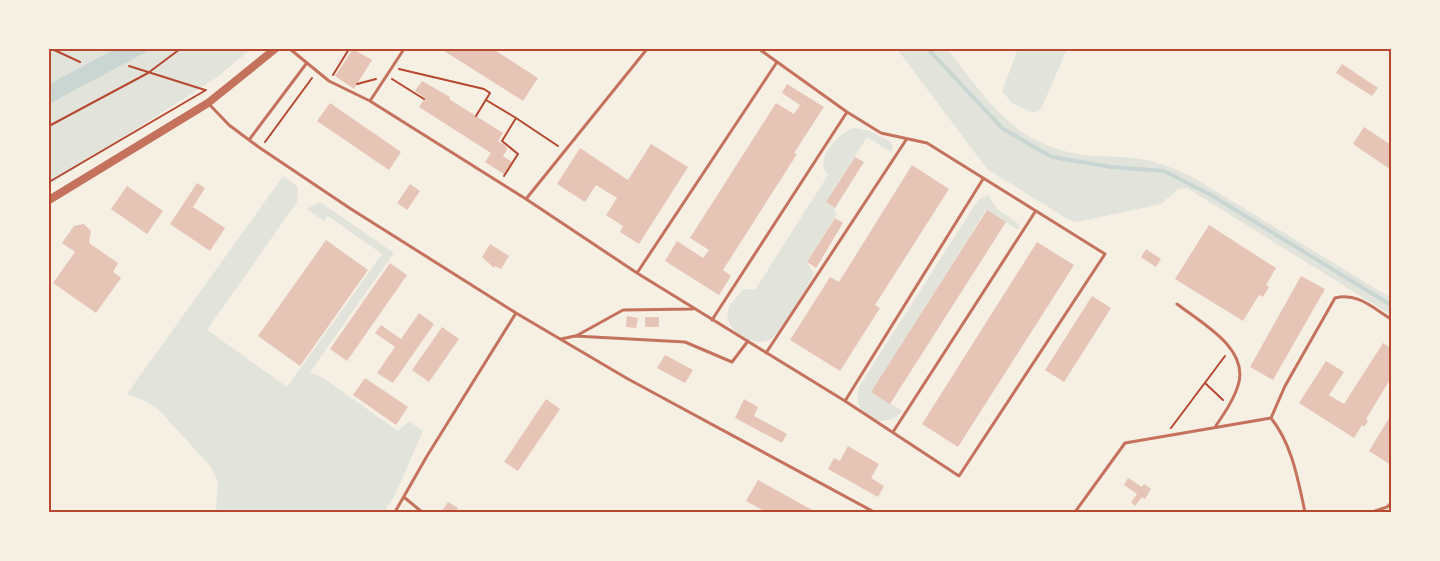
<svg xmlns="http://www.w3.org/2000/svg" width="1440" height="561" viewBox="0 0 1440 561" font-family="'Nunito Sans',sans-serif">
<rect width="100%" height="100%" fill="#f6efe4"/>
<!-- green -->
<path fill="#e2e4dc" d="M49,49H115L49,84Z
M152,49H251L216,78L49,185V104Z
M897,49H947C989,101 1011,144 1084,155C1100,157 1117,156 1133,158C1154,160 1172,168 1191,176L1391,298V315L1187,188L1178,189L1161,204L1077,222L1069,220L987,169Z
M1018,49H1067L1041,109L1034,113L1012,103L1002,91Z
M854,128L870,131L891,142L893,149L891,152L867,137L826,202L834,208L836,215L807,262L813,272L812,278C804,292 782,331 771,339C754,349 723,330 728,311C730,302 738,296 744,289L755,290L828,175C813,160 838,133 854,128Z
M283,176L298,187L297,202L207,330L287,387L382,254L328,216L324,221L307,209L320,202L394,253L310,372L322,377L398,431L409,421L423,431L395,495L384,512H216L218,482L211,467L159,410L143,400L127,394Z
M988,195L997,209L1020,225L1018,230L986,210L872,392L902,411C882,434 848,413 860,385L978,200Z"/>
<!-- water -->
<path fill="#c9d6d2" d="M115,49H152L49,104V84Z"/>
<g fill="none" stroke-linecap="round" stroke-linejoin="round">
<!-- stream -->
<path stroke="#c9d6d2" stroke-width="4" d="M928,49L1003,129L1052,157L1111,167L1164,171L1211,195L1391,305"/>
</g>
<!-- building -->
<path fill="#e6c5b7" d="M353,49L372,60L354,89L335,76Z
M441,49H493L538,78L523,101Z
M1342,64L1378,88L1372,96L1336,73Z
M422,81L450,97L449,99L503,133L498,141L506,146L507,150L503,156L512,162L504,174L485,162L491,153L419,107L425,98L415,91Z
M787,84L824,107L794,153L797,154L723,270L731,276L719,295L665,261L677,241L703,258L709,250L690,238L776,103L794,114L800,105L782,93Z
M330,103L401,152L389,170L317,121Z
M1364,127L1391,145V170L1353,144Z
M651,144L688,167L639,244L620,232L623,226L606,215L617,198L596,185L585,202L557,184L580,148L628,180Z
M855,157L864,162L835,208L826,202Z
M912,165L949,189L875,305L880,308L840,371L790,340L830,277L839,282Z
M197,183L205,188L193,207L225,228L210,251L170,224Z
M410,184L420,191L407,210L397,203Z
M127,186L163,211L147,234L111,209Z
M987,210L1006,222L890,404L871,392Z
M835,218L843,223L816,268L807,262Z
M84,224L91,231L89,243L118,263L113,272L121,278L96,313L53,283L75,252L62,243L74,226Z
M1209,225L1276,268L1266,285L1269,287L1263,297L1259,295L1243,321L1175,279Z
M326,240L368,270L300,366L258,336Z
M1037,242L1074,265L958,447L922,424Z
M490,244L509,256L501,269L495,266L494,268L482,257Z
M1146,249L1161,259L1156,267L1141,257Z
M390,263L407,275L347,361L330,349Z
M1301,276L1325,289L1273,380L1250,367Z
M1092,296L1111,308L1064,382L1045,370Z
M419,313L434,324L393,383L377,373L395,347L375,333L381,325L401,339Z
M627,316L638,318L636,328L626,327Z
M645,317H659V327H645Z
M442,327L459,339L429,382L412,370Z
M1383,343L1391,348V378L1366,419L1368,421L1364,427L1362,425L1354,438L1299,403L1326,361L1344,372L1329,395L1344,404Z
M665,355L693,370L685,383L657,368Z
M365,378L408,407L396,425L353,395Z
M546,399L560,409L518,471L504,462Z
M744,399L758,407L754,416L787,434L782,443L735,418Z
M1391,415V465L1369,451Z
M848,446L879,464L871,478L884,486L878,497L828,469L834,458L840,461Z
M1128,478L1142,487L1144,484L1151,489L1145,499L1142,497L1135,506L1131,502L1137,494L1124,485Z
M758,480L814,511L813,512H766L746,501Z
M448,502L458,508L455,512L442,511Z"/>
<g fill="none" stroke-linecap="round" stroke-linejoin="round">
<!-- path -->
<path stroke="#b5482f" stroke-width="2" d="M52,49L80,62
M129,66L205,90
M399,69L484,89L490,93L476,116
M333,75L349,49
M392,79L424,99
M357,84L376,79
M486,100L516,118L502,141L518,154L504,176
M516,118L558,146
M49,126L148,73L180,49
M265,142L312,78
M49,182L206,90
M1205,383L1223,400
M1171,428L1225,356"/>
<!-- service -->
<path stroke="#c5725c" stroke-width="3" d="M290,49L329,81L370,101L526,199L637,273L845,401L959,476L1105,254L927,143L881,133L847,112L759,49
M370,101L404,49
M208,103L229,125L260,148L351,209L516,313L628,379L874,512
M249,140L306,64
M526,199L647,49
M637,273L777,62
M1177,304C1200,322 1247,347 1239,382C1235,398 1224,414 1215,427
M712,320L847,112
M576,336L623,310L693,309
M561,339L575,336L685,342L732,362L748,341
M766,353L906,140
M845,401L983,179
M1271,418L1285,386L1335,298C1357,292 1373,308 1391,319
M1271,418C1292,444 1298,480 1305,512
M893,432L1035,212
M405,498L422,512
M395,512L427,456L516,313
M499,512H518
M748,512H749
M1075,512L1125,443L1271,418
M1372,512L1387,507L1391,503"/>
<!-- tertiary -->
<path stroke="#c5725c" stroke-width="8" d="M49,200L208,103L275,49"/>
</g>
<!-- border -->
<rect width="1440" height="561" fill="none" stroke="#f6efe4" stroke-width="100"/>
<rect x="50" y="50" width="1340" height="461" fill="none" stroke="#b5482f" stroke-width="2"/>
</svg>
